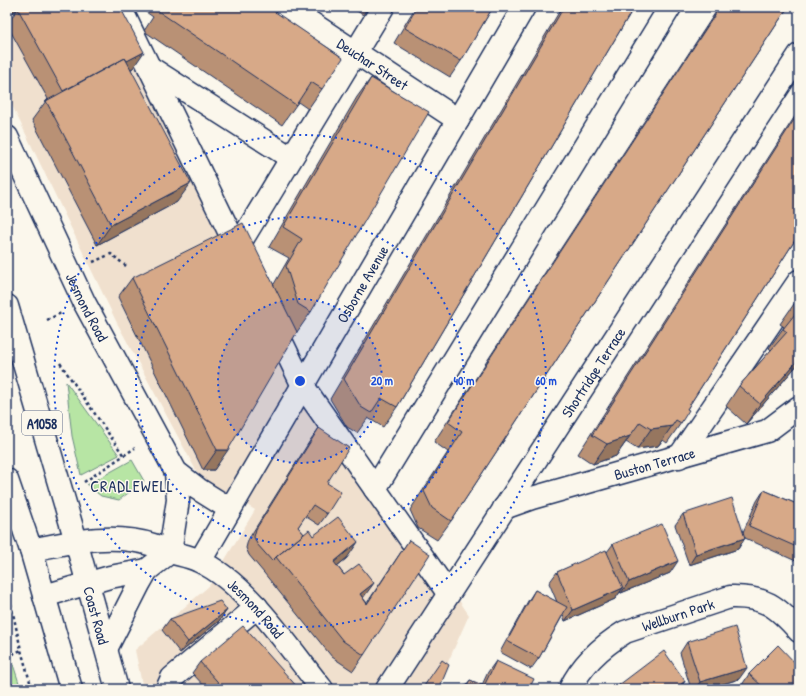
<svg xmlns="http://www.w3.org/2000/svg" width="806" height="696" viewBox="0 0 806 696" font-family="'Patrick Hand',sans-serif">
<rect width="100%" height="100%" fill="#fbf7ec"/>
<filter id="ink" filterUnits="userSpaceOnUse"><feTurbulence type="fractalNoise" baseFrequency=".025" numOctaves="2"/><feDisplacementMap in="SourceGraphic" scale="8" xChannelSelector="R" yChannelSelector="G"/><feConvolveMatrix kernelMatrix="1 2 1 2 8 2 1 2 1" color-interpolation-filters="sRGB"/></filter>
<g filter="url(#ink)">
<!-- built -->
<path fill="#f0e0ce" d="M7,7H113L316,390L469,615L436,689H143L135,650L209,586L255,510L199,476L116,321L7,95Z"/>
<!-- green -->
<path fill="#b7e5a4" stroke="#698a81" d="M66,382L119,455L81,475L72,436Z
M132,460L144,481L119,500L101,496L87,485Z
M7,619L10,633L7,646L21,689H7Z"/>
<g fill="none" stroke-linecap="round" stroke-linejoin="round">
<defs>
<g id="minor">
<path d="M120,7L241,256"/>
<path id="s1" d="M287,7L458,120"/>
<path d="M149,67L291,158"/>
<path id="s2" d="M7,137L84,302L176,472L198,489L230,509"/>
<path d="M237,248L383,7"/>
<path d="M273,324L303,386L448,593"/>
<path d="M679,457L799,281"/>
<path d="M375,489L670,7"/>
<path id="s3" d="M504,508L532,498L767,431L799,407"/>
<path id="s4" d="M31,550C71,542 113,532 153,545C159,547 164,550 170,552C180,555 190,556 199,561C247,583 289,648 322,689"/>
<path id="s5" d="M200,561L524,7"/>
<path d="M44,596L110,577L147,570"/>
<path d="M107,647L139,584L147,570L170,552L178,500L176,472"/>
<path d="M167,689L172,678L257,607"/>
<path id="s6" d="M387,689L799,55"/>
<path id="s7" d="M570,689C582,664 602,646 625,632L730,597C764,596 777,606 799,631"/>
</g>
<g id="highway">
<path id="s8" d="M7,306L76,541L117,689"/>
<path d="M7,480L31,550L71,689"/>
</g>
</defs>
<!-- minor casing -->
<use href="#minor" stroke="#1b2f5e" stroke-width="25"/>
<!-- highway casing -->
<use href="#highway" stroke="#1b2f5e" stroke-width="25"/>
<!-- path -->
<path stroke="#1b2f5e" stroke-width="2.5" stroke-dasharray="3 3" stroke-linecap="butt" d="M93,262L111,254L126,266
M47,320L61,313
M60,363L124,456
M84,482L135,448
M7,586L21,650L32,689
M7,657L21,650"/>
<!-- minor -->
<use href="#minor" stroke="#fbf7ec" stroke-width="22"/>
<!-- highway -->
<use href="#highway" stroke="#fbf7ec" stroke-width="22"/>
</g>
<!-- wall -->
<path fill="#b99175" stroke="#1b2f5e" d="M7,7H120L133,68L131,69L177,202L97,245L32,120L46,101L48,99L7,25V24L17,10L7,15Z
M139,7H268L322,89L308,109L298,102L282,125L144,31L153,17Z
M351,7H368L363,15Z
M416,7H493L461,61L450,77L394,43L410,16Z
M562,7H634L397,407L383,427L368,418L357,433L347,427L330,399Z
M719,7H788L451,521L437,540L418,528L410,510L448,452L434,442Z
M371,78L311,312L297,332L214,470H203L118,297L132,278L274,284L289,258L269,247L357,97Z
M799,110V234L687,409L681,423L667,443L663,440L658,446L637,449L626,442L616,456L593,464L578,454Z
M799,298V363L746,424L726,406L739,386L771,350L769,348L784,327L780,324L794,304Z
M319,428L327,483V514L319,525L305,516L298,527L304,534L313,536L347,558L337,566L367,603L409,540L364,655L353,671L332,657L264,573L249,555L246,548L248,540L311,439Z
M764,490L799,505V561L798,562L745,538L738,549L689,565L675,525L683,514L743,532L757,501Z
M613,544L670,573L621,593L620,592L615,599L565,621L563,615L539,658L531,669L500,652L528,601L535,590L557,602L549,583L557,572L607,552Z
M227,610L219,621L180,653L162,630L170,619Z
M687,642L739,679L707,689H691L680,653Z
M496,661L529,689H463L470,680L482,685L488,672Z
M200,662L299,689H207L192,673Z
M749,674L799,689H746L742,685Z
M685,681L680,689H616L619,685Z"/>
<!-- shaded-wall -->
<path fill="#96765f" stroke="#1b2f5e" d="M7,7H23L18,9L17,10L7,15Z
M144,52L133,68L54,109L65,93Z
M191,183L177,202L97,245L111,225Z
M799,359V363L746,424L760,404Z
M672,426L658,446L637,449L651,429Z
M630,436L616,456L593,464L607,444Z
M217,450H228L214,470H203Z
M745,538L738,549L689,565L696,554Z
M358,542L347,558L323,577L334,562Z
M678,561L670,573L621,593L629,582Z
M374,583L363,598L360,594Z
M623,588L615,599L565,621L573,610Z
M227,610L219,621L180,653L188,642Z
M747,668L739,679L707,689H695L700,682Z
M685,681L680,689H675Z"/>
<!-- building -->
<path fill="#d7a988" stroke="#1b2f5e" d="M20,7H120L144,52L127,61L125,58L63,91L18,9Z
M160,7H268L343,58L322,89L311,82L296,105L158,11Z
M417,7H433L440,11L442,7H493L461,61L405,28Z
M564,7H634L397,407L381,398L371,413L361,407L344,379Z
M720,7H788L451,521L432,508L424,491L462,432L448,422Z
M125,58L191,183L111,225L46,101Z
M371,78L429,112L311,312L298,304L286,266L302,239L283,227Z
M799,112V234L687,409L689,410L681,423L676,420L672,426L651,429L640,422L630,436L607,444L592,435Z
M243,223L297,332L228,450H217L132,278Z
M799,298V309L794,304Z
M799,309V359L760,404L739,386L787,332L783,329Z
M319,428L349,448L327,483L341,492L327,514L313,505L298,527L304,534L276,557L272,561L257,544L254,537L256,529Z
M764,490L799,505V548L749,526Z
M732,498L745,538L696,554L683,514Z
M338,517L358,542L334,562L344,575L359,564L374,583L360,594L367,604L409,540L430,554L364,655L343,641L276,557L309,530L313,536Z
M662,524L678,561L629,582L613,544Z
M606,550L623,588L573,610L557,572Z
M535,590L567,607L539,658L507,641Z
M220,601L227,610L188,642L170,619Z
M243,626L299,689H224L200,662Z
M735,627L747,668L700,682L687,642Z
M778,645L799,667V689H765L749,674Z
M664,651L685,681L675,689H622L619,685Z
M442,660L449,665L439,689H422Z
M496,661L534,679L529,689H465L470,680L484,686Z"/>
</g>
<!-- distance rings -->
<circle cx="300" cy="381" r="82" fill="#1d4ed8" fill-opacity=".12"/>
<g fill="none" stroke="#1d4ed8" stroke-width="2" stroke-dasharray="2 4">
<circle cx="300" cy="381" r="82"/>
<circle cx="300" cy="381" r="164"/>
<circle cx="300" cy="381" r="246"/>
</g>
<g text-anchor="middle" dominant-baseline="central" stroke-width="3" stroke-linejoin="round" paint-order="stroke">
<!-- shield labels -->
<rect fill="#fbf7ec" stroke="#5e6b89" stroke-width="1" x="22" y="411" width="40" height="24" rx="3"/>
<g font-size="14" font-weight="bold" fill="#1b2f5e">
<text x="42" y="423">A1058</text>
</g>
<!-- street labels -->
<g font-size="15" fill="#1b2f5e" stroke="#fbf7ec">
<text stroke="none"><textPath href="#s1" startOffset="103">Deuchar Street</textPath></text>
<text stroke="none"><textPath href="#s5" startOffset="321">Osborne Avenue</textPath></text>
<text stroke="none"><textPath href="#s2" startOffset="188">Jesmond Road</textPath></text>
<text stroke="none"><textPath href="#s6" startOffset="378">Shortridge Terrace</textPath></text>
<text stroke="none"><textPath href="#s3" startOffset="157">Buston Terrace</textPath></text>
<text stroke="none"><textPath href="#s4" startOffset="247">Jesmond Road</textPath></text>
<text stroke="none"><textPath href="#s8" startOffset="322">Coast Road</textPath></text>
<text stroke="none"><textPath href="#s7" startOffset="136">Wellburn Park</textPath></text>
</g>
<!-- neighbourhood labels -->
<g font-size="16" letter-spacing="1" fill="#1b2f5e" stroke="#fbf7ec">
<text x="132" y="486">CRADLEWELL</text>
</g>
</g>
<circle cx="300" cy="381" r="6" fill="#1d4ed8" stroke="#fbf7ec" stroke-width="2"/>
<g font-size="12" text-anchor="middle" font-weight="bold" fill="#1d4ed8" stroke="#fbf7ec" stroke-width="3" stroke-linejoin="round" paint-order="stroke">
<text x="382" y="385">20 m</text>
<text x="464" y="385">40 m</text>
<text x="546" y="385">60 m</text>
</g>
<!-- margin -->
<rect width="806" height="696" fill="none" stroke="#fbf7ec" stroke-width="24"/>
<rect x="12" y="12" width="782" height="672" fill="none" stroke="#1b2f5e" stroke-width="1.5" filter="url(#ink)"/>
</svg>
